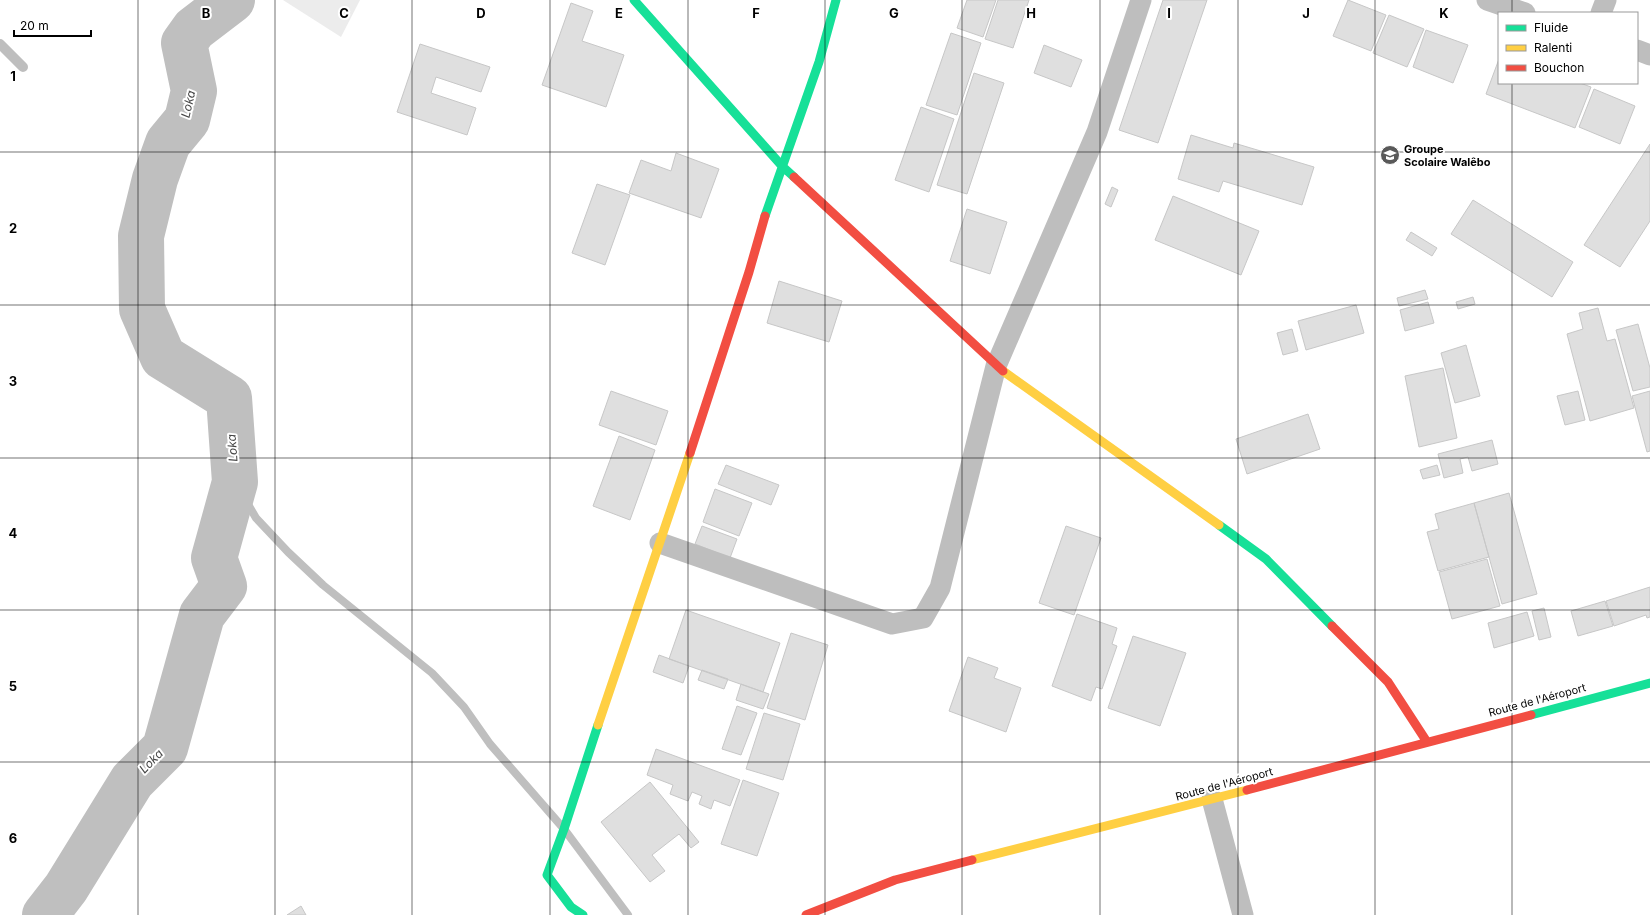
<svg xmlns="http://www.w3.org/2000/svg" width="1650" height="915" viewBox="0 0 1650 915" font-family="Inter,sans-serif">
<rect width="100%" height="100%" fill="#fff"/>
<!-- green -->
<path fill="#ececec" d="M283,0H360L341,37Z"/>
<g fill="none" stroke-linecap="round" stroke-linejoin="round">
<!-- stream -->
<path stroke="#bfbfbf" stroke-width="8" d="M235,482L256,518L288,552L323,585L432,673L464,707L490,744L564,829L628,915"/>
<!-- river -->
<path stroke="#bfbfbf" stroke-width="46" d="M45,915L66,888L132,781L165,748L202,615L224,586L214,558L235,482L229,398L163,357L142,309L141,236L155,179L168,143L187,120L194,91L184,43L194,29L232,0"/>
</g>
<!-- building -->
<path fill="#dfdfdf" stroke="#c7c7c7" d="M967,0H996L983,37L957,28Z
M998,0H1029L1013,48L985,39Z
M1163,0H1207L1158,143L1119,130Z
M1348,0L1386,15L1371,51L1333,36Z
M571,3L593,11L582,41L624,55L606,107L542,85Z
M1389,15L1424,29L1407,67L1373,53Z
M1426,30L1468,45L1453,83L1413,67Z
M951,33L981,43L957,115L926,105Z
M420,44L490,67L481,92L436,77L431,93L476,108L467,135L397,112Z
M1044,45L1082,60L1071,87L1034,73Z
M1499,59V83H1580L1591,87L1575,128L1486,94Z
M974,73L1004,83L967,194L937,185Z
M1594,89L1635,106L1620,144L1579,127Z
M921,107L954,119L929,192L895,180Z
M1191,135L1233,148L1234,143L1314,167L1302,205L1223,181L1219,192L1178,179Z
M1650,144V221L1620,267L1584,245Z
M676,153L719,169L701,218L629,193L641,160L671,171Z
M597,184L630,195L605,265L572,253Z
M1112,187L1118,190L1111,207L1105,204Z
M1173,196L1259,231L1241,275L1155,240Z
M1473,200L1573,262L1552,297L1451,234Z
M967,209L1007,222L990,274L950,261Z
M1411,232L1437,248L1432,256L1406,240Z
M779,281L842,301L829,342L767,323Z
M1425,290L1428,299L1399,306L1397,298Z
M1473,297L1475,304L1458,309L1456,302Z
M1428,302L1434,323L1405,331L1400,310Z
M1356,305L1364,333L1306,350L1298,321Z
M1598,308L1607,341L1615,339L1634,408L1590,421L1567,334L1583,329L1579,313Z
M1638,324L1650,368V387L1633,391L1616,330Z
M1292,329L1298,351L1283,355L1277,333Z
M1466,345L1480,396L1455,403L1441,353Z
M1443,368L1457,438L1419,447L1405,376Z
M611,391L668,411L656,445L599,425Z
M1578,391L1585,420L1565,425L1557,396Z
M1650,391V451L1647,452L1632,396Z
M1308,414L1320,449L1247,474L1236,439Z
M619,436L655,450L630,520L593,506Z
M1492,440L1498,464L1472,471L1468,457L1460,459L1463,473L1444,478L1438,454Z
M726,465L779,485L771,505L718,484Z
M1437,465L1440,475L1423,479L1420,470Z
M715,489L752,503L739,536L703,522Z
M1509,493L1537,594L1502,604L1474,503Z
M1474,503L1489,557L1438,571L1427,532L1439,529L1435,514Z
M702,526L737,539L730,558L695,544Z
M1066,526L1101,538L1074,615L1039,603Z
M1487,559L1500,606L1452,619L1439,572Z
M1650,587V617L1647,618L1646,615L1614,626L1606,601Z
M1605,601L1613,626L1578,636L1571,611Z
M1544,608L1551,637L1539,640L1532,611Z
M686,610L780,643L763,692L669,659Z
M1527,612L1534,636L1494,648L1488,623Z
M1077,614L1117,628L1112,644L1117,646L1102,689L1096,687L1091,701L1052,686Z
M791,633L828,645L805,720L767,708Z
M1133,636L1186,653L1160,726L1108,708Z
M659,655L689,666L683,683L653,672Z
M968,657L998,668L994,678L1021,688L1006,732L949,711Z
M702,670L728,679L724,689L698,680Z
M741,684L769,694L763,709L736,700Z
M737,706L757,713L741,755L722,749Z
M764,713L800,724L783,780L746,769Z
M656,749L740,780L730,806L714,800L711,809L699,804L702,796L692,792L688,801L670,794L673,785L647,775Z
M743,780L779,793L757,856L721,844Z
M650,782L699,842L691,848L679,834L652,855L665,871L650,882L601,822Z
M301,906L306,915H287Z"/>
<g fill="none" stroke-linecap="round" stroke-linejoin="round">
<!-- lane -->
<path stroke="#bebebe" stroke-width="10" d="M0,44L23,67"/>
<!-- street -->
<path stroke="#bebebe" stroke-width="21" d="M1487,0L1525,13
M1601,13L1606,0
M1637,50L1650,55
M660,543L892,624L923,618L940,588L996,366L1097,132L1141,0
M1212,799L1243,915"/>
<!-- fast -->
<path stroke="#16e098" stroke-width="9" d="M634,0L782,166L794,177
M765,216L819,62L836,0
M1219,525L1266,559L1332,626
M1531,715L1650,683
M583,915L571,907L547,875L564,829L598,725"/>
<!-- slow -->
<path stroke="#ffcf43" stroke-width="9" d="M1003,371L1219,525
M598,725L690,453
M972,860L1247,790"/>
<!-- jam -->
<path stroke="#f24e42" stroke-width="9" d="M794,177L1003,371
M690,453L749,272L765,216
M1332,626L1388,682L1427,742
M1247,790L1531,715
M806,915L895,880L972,860"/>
</g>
<!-- grid -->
<path fill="none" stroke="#000" stroke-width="1" stroke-opacity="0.55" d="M138,0V915M275,0V915M412,0V915M550,0V915M688,0V915M825,0V915M962,0V915M1100,0V915M1238,0V915M1375,0V915M1512,0V13M1512,83V915M0,152H1650M0,305H1650M0,458H1650M0,610H1650M0,762H1650"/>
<!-- icons -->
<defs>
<symbol id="school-disc" viewBox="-11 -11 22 22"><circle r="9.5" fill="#595959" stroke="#fff"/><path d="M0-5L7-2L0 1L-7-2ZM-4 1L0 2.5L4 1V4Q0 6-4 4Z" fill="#fff"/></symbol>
</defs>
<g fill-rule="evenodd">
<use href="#school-disc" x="1379" y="144" width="22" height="22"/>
</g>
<g text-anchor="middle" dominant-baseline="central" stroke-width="4" stroke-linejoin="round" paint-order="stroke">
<!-- poi labels -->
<g font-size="11" font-weight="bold" fill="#000" stroke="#fff" text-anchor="start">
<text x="1404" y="149">Groupe<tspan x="1404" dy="13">Scolaire Walêbo</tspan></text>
</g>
<!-- street labels -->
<g font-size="11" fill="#000" stroke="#fff">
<text transform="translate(1537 700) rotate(-15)">Route de l'Aéroport</text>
<text transform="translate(1224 784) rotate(-15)">Route de l'Aéroport</text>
</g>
<!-- water labels -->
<g font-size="12" font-style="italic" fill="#444" stroke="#fff">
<text transform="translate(188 104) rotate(-77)">Loka</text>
<text transform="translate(232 448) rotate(-94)">Loka</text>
<text transform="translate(151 761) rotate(-46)">Loka</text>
</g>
</g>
<g font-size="13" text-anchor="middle" font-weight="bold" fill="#000" stroke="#fff" stroke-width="4" stroke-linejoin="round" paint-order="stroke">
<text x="206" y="18">B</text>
<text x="344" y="18">C</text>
<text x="481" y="18">D</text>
<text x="619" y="18">E</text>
<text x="756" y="18">F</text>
<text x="894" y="18">G</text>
<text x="1031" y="18">H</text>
<text x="1169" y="18">I</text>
<text x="1306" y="18">J</text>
<text x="1444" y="18">K</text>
<text x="13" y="81">1</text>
<text x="13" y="233">2</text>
<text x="13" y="386">3</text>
<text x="13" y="538">4</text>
<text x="13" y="691">5</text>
<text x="13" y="843">6</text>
</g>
<!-- legend -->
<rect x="1498" y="12" width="140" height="72" fill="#ffffff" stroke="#999999"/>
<rect x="1506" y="25" width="20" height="6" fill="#16e098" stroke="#999999"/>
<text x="1534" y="32" font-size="12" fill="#000000">Fluide</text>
<rect x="1506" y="45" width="20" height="6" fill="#ffcf43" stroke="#999999"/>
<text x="1534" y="52" font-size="12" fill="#000000">Ralenti</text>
<rect x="1506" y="65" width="20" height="6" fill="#f24e42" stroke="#999999"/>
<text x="1534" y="72" font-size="12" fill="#000000">Bouchon</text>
<!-- scale -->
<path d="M14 30v6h77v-6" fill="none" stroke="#000000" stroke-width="2"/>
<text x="20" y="30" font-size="12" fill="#000000" stroke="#ffffff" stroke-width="3" paint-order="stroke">20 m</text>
</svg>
